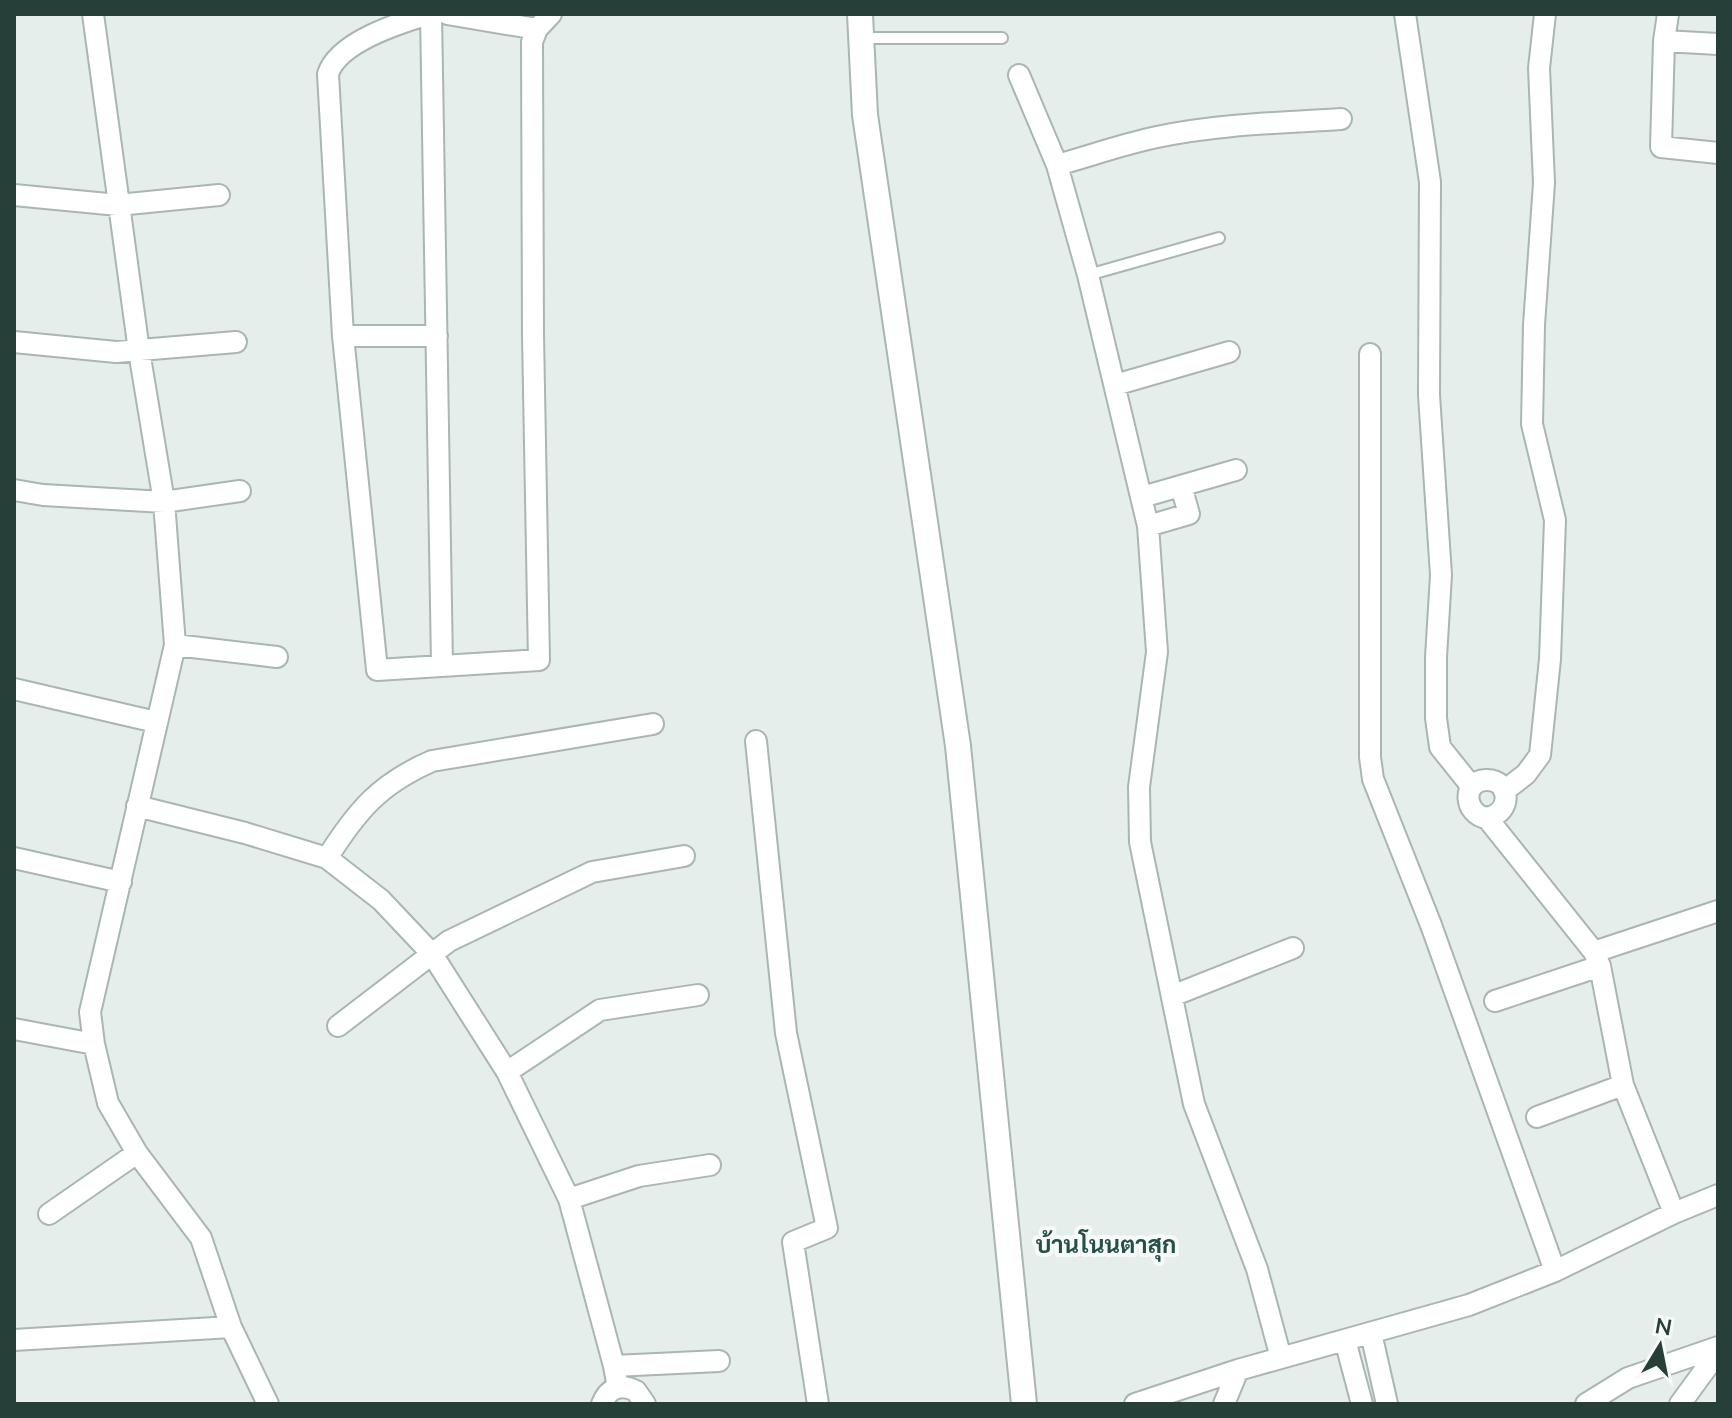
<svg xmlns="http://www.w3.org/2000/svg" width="1732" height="1418" viewBox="0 0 1732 1418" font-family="Mulish,Sarabun,sans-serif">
<rect width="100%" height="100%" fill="#e6eeeb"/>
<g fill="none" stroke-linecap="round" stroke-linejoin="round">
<defs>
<path id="service" d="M861,38H1002
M1088,275L1219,238"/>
<path id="minor" d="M93,14L139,351L164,502L175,645L90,1012L94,1044L108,1103L137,1153L201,1238L231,1327L268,1404
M429,14C399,23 338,42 328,74L343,336L377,670L539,660L533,335L532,42L537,29L551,14
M431,14L442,664
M447,14L537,29
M1405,14L1430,182L1429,395L1441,575L1436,657V718L1440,747L1472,787
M1668,14L1664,41L1661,147L1718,153
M1664,41L1718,44
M1019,75L1057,165L1088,275L1148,526L1157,652L1139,787L1140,842L1194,1104L1257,1269L1281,1358
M1057,165C1090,156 1123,144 1157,137C1218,124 1280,123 1341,119
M14,195L118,205L219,195
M343,336H437
M14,342L116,352L236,342
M1370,354V757L1373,779L1431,925L1555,1271
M1115,385L1229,352
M14,490L43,495L164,502L240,491
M1142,497L1236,470
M1148,526L1189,514L1181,486
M175,645L277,657
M14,689L156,722
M756,741L786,1033L827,1228L793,1242L818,1404
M1504,791L1526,774L1540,755L1550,659L1555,520L1532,424L1534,325L1544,183L1539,68L1545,14
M137,806L245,833L327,858L381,900L432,954L507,1072L569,1199L614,1366L618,1388
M1487,818C1513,813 1511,779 1486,780C1461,781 1464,815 1487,818L1594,952L1600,966L1623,1085L1674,1213
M14,858L121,882
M327,858C357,811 379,784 432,761L653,724
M1594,952L1718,911
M1172,996L1293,948
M1495,1001L1600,966
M338,1026L449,941L592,872L684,856
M14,1029L94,1044
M507,1072L600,1010L698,995
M1537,1117L1623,1085
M569,1199L639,1176L710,1165
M49,1214L137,1153
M1371,1333L1387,1404
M14,1340L231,1327
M1345,1340L1362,1404
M614,1366L719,1361
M602,1404C608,1388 621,1383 636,1391L645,1404
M1135,1404L1238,1370L1469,1305L1555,1271L1674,1213L1718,1195
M1224,1404L1238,1370
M1586,1404L1628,1378L1718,1347
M1680,1404L1718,1352"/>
<path id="tertiary" d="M860,14L865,115L958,746L1024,1404"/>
</defs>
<!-- service casing -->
<use href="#service" stroke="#a9b6b2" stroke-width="14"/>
<!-- minor casing -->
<use href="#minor" stroke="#a9b6b2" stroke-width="24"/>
<!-- tertiary casing -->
<use href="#tertiary" stroke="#a9b6b2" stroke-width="28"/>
<!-- service -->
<use href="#service" stroke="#fff" stroke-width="10"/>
<!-- minor -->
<use href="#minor" stroke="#fff" stroke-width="20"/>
<!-- tertiary -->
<use href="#tertiary" stroke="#fff" stroke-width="24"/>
</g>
<g text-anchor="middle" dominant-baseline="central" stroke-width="8" stroke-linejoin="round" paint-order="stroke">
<!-- quarter labels -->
<g font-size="24" font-weight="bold" fill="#235047" stroke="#f7faf9">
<text x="1106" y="1244">บ้านโนนตาสุก</text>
</g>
</g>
<!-- border -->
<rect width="1732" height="1418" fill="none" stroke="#263f39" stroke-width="32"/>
<!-- north arrow -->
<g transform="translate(1660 1346) rotate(10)" stroke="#f7faf9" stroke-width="6" paint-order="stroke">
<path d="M0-6L14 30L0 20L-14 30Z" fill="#263f39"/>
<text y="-12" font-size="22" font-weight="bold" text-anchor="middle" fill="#263f39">N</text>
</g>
</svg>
